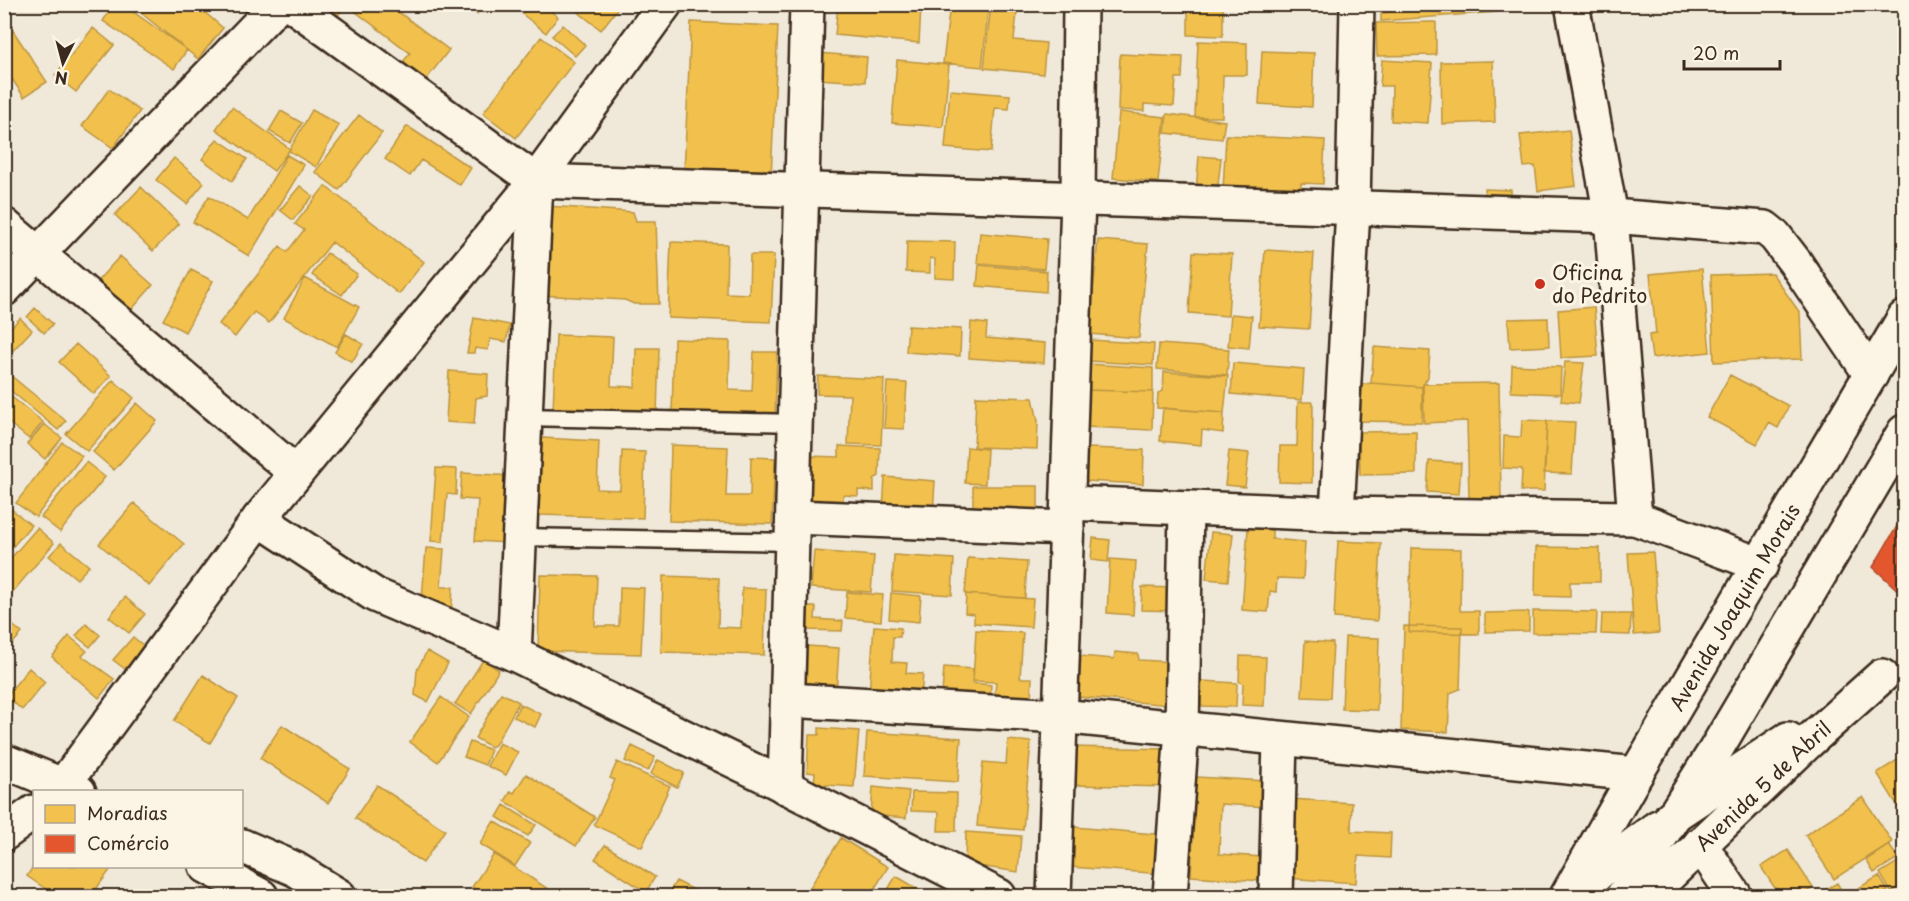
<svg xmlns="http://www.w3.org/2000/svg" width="1909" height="901" viewBox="0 0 1909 901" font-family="'Playpen Sans',sans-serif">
<rect width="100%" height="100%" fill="#f0e9d9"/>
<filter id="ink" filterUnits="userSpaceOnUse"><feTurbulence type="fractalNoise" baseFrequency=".0167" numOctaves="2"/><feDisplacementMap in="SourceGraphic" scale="12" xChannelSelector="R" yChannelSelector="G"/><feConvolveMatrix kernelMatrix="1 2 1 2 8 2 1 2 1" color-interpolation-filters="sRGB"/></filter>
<g filter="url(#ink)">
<!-- homes -->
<path fill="#f2c14e" stroke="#bb9440" stroke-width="1.5" d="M114,4H122L187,50L174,69L103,21Z
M130,4H195L223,28L198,59Z
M208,4H226L221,12Z
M310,4H346L333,22Z
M355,4H388L449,50L422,85L399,67L410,53L352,9Z
M457,4H481L477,14Z
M530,4H542L558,17L546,33L522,14Z
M568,4H621L601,30Z
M838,4L921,7L919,43L835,35Z
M950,4H989L982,67L943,63Z
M991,4H1018L1014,40L1046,43L1043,74L984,68Z
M1188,4H1223V36L1188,35Z
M1376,4H1412V9L1376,7Z
M1413,4H1495L1496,12L1381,21V13L1414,10Z
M4,17L47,82L24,97L4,67Z
M691,22L778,26L771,177L684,173Z
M1436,22V55L1377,56L1376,23Z
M563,25L585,45L575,56L552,36Z
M93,28L114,45L76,92L55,75Z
M541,37L574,62L516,138L483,113Z
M1198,41L1247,43V75H1223L1222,117H1195Z
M1262,51L1314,53L1312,107L1259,104Z
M818,53L867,57L865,82L817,79Z
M1120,54L1183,57L1182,78H1176L1174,106L1144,104V111L1118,110Z
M897,60L949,65L943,127L892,123Z
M1382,60L1432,63L1428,123L1391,121L1392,86H1380Z
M1493,61L1495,122L1442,124L1441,62Z
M109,89L140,111L113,148L82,126Z
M950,90L1010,95L1009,109L995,108L991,152L945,148Z
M232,107L290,149L274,171L216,129Z
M312,110L339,125L316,167L289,151Z
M281,111L302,123L290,143L269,131Z
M1119,112L1165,117L1158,182L1113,178Z
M1167,114L1225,121L1222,139L1165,133Z
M359,115L382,133L339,190L315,172Z
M407,126L471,168L460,185L421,160L410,176L385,159Z
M1569,130L1576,186L1538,191L1535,166L1524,167L1520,135Z
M1226,135L1325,140L1323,184L1301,183V194L1223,190Z
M217,139L247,159L232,181L202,159Z
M287,155L304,165L249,256L193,222L209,196L248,220Z
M1199,156L1221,158L1217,193L1196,191Z
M174,158L204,183L187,204L156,180Z
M300,186L313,196L293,220L280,210Z
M325,186L424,262L399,294L332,242L269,323L254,312L235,337L219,324L280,246L287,252L304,230L295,224Z
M141,187L179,224L153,251L115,215Z
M1485,189L1511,190V209L1485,208Z
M547,206L633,212L636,221H656L659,304H634L625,300L540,295Z
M980,233L1047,239L1044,269L977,263Z
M1098,240L1148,244L1139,338L1089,334Z
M907,241L955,242L954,279L935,278V259L930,258V273L906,272Z
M671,242L727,244L726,293L749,294L750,255H774L771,322L668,318Z
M1265,250L1314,253L1309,329L1259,326Z
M1193,252L1232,254L1228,316L1189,313Z
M327,253L357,274L342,295L312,275Z
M120,256L153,285L126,316L92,287Z
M979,265L1047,271L1046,292L977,286Z
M1702,269L1710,352L1652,358L1649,335L1656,334L1650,274Z
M191,270L213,281L185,332L163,320Z
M1772,273L1800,313L1802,359L1714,362L1711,275Z
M305,278L359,307L337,347L284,318Z
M1594,307L1598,356L1561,358L1558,310Z
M35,308L53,324L44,333L27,317Z
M1231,314L1252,316L1249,348L1228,346Z
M20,318L32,330L4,360V335Z
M474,318L510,325L506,342L490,339L488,350L475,348L474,353H467Z
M1548,318L1549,346L1510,348L1508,319Z
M971,322L987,324L986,338L1045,343L1044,363L969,358Z
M908,326L961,329L960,356L906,352Z
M346,334L363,344L352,362L335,352Z
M556,335L613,337L611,386L635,387L636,348H659L657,415L553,411Z
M674,339L730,341L729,390L752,391L754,352H777L775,418L672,415Z
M1090,340L1154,344L1153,365L1089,361Z
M76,344L111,376L94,394L59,362Z
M1159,344L1229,349L1227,375L1157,369Z
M1374,347L1430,351L1428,377L1422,387L1371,383Z
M1565,362L1584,363L1579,403L1561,401Z
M1233,363L1304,369L1302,400L1231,394Z
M1087,364L1153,368V392L1086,390Z
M1512,365L1561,367L1560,394L1511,392Z
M4,370L66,421L58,430L4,385Z
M449,371L488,374L487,396L476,398L474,424L446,422Z
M1164,372L1228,376L1224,413L1157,408L1158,393L1163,391Z
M1730,375L1789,406L1778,428L1769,423L1757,444L1707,417Z
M818,376L884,379L881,445L848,444L850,395L817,394Z
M113,380L134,398L87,451L66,434Z
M887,382L907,383L904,429L884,428Z
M1371,383L1422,387V422L1355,421L1356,386Z
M1499,383L1501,497L1469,498L1467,421L1424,423L1423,384Z
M1086,390L1153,392L1152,430L1085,427Z
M4,391L43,422L29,439L4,419Z
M976,396L1033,398L1038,421L1037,449L974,447Z
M1298,402H1313L1312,483L1279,482L1280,446H1297Z
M137,403L157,421L114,470L93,452Z
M1163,408L1224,413L1223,433L1202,430L1201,445L1160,441Z
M1522,420L1547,421L1544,491H1521L1522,469L1503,468L1504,436L1521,437Z
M1547,421L1575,422L1572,474L1544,473Z
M44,424L62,438L45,459L27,444Z
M1416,431V474L1360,475L1359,432Z
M542,438L599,441L597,489L620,490L622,451L645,452L643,518L539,515Z
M62,442L82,456L36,517L16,503Z
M671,445L728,447L726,496H750L751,457L775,458L772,524L669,521Z
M839,446L880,448L879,476L874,479V491L858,490V496L843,495V510L807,509L810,456L839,457Z
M967,447L987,449L985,484L965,483Z
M1087,448L1144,450L1143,484L1085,481Z
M1229,451L1249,453L1245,487L1225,485Z
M1429,461L1461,463L1459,494L1427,492Z
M86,462L105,477L60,532L41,517Z
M436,468L457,469L456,495L447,494L443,542L431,541Z
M462,473L513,476L509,543L475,541L478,500L460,499Z
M885,477L935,481L933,514L883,510Z
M973,486H1038V517H973Z
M4,503L31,525L4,557Z
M134,503L184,544L149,586L99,544Z
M37,528L54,543L11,594L4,588V566Z
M1248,528L1272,530V539L1305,542L1303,579L1277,578L1276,592L1270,591L1268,612L1242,610Z
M1211,532L1233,534L1228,581L1206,579Z
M1093,538L1110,540L1108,562L1091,560Z
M1338,541L1381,543L1377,621L1334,618Z
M61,543L89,566L77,579L49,556Z
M1536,547L1600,548V582H1570V597L1535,596Z
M426,548L444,549L441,587H453L451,615L421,612Z
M1411,548L1461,549L1460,611H1479V634L1409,632Z
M814,551L874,556L871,592L811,588Z
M1653,552L1659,633L1634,635L1628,553Z
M894,555L954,559L952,595L892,591Z
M968,558L1027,562L1025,598L965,594Z
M1110,559L1136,561L1133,615L1107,613Z
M540,575L597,576L595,626H619L620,587L644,588L641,654L538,651Z
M663,576L719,578L718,627L741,628L742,588L766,589L764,655L661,652Z
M1142,587L1177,588L1176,611L1141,610Z
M847,592L883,595L881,621L845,618Z
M891,593L921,596L919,622L889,619Z
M966,594L1033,599L1031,627L974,623V614L965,613Z
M125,597L145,614L129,633L109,617Z
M806,607H816L815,619L843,621L842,631L805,630Z
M1533,611L1597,612L1596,634L1533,633Z
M1529,612V631L1485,632V613Z
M1602,614H1631L1630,635L1601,634Z
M4,618L22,633L4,653Z
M86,624L100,635L90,647L76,636Z
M874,626L901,628L900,637H893L892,662L907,663L906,673L923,674L921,697L869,694Z
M1404,626L1462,627L1460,689L1450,693L1448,732L1401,730Z
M976,630L1023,633L1020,678H1032L1031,703L994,700L996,682L973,681Z
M69,636L87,651L82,656L114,679L99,698L52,657Z
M133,637L144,646L125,669L113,660Z
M1345,637L1379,638L1377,710L1342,709Z
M1305,641L1333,643L1330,698L1302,697Z
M807,646L839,648L836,695L804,693Z
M427,651L448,663L428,702L415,695L417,670Z
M1115,652L1138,654L1139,660L1174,662L1171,705L1078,697L1081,656L1114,659Z
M1240,656L1266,657L1264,706L1242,705L1243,684L1239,681Z
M483,660L499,670L471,714L455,704Z
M944,667L973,669L972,683L991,685L990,698L942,694Z
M29,668L45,682L22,710L6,696Z
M203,675L238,698L210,743L174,721Z
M1202,681L1237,683L1236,707L1201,706Z
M501,693L519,702L495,745L491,747L475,738Z
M441,697L469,717L438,762L410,742Z
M520,704L541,714L535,727L514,717Z
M282,725L350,769L328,803L260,758Z
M819,728L859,731L854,787L814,784L815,773L807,772L809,735H819Z
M867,732L961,738L958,782L864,776Z
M1008,740L1031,742L1023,830L977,826L983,762L1006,764Z
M470,742L491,750L485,765L464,757Z
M499,743L518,752L506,775L487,766Z
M632,746L655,757L648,771L625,761Z
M1071,747L1171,749V787L1070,785Z
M1902,757L1904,761V816L1877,773Z
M658,760L684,773L677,787L651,774Z
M617,762L670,786L642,847L594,825L615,780L610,778Z
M526,774L595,817L576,846L505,801L511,791L514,793Z
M1196,777L1267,781L1266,807L1221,804L1219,854L1263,857L1262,881L1191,876Z
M377,785L445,830L423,863L355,818Z
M873,787L909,791L906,818L871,815Z
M912,792L957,793L956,831H938L939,812L911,811Z
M1863,797L1892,842L1834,879L1805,835Z
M1291,799L1352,803L1351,831L1391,833L1390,858L1358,856L1356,883L1286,878Z
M504,805L536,825L528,836L497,817Z
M494,821L530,843L515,866L480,844Z
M1074,827L1166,835L1163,874L1071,867Z
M966,832L1021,836L1018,872L965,864Z
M841,838L888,867L870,896H814L807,892Z
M605,845L655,877L646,892L595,859Z
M1889,845L1898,858L1874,873L1866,860Z
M1788,850L1813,888L1800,896H1780L1761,867Z
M494,854L559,896H486L472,887Z
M1904,858V883L1891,892L1880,873Z
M34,865V866H113L91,896H56L27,876Z
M896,876L930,896H884Z
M1879,876L1888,891L1879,896H1826L1823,891L1837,883L1845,896Z
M676,881L706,896H667Z
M157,889L171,896H152Z"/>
<!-- shops -->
<path fill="#e4572e" stroke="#b14a29" stroke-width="1.5" d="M1904,514V596L1873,567Z"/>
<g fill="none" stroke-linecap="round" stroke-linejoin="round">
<defs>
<path id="lane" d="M523,417L797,423
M518,537L793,542"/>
<g id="street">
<path d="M291,4L536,181L1611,216L1765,228L1775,236L1795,262L1871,375"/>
<path d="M1572,4L1611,216L1635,518L1761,565"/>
<path d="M4,225L296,473"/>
<path d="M4,289L278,4"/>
<path d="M1068,503L1337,514L1635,518"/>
<path d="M1337,514L1353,208L1357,4"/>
<path d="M794,517L1067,528"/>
<path d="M259,519L375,595L514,654L763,775L999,896"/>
<path d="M514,654L536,181"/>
<path d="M788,700L1060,716L1636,774"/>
<path d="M785,787L807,4"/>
<path d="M58,792L259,519L536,181L665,4"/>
<path d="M1671,817L1788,739"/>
<path d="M4,834L34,812"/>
<path d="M1700,844L1735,896"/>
<path d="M1054,896L1078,199L1080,4"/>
<path d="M1170,896L1182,729L1186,508"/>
<path d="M1276,896L1280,739"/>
<path id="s1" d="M1647,896L1807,743L1882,676"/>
</g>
<g id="secondary">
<path d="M4,761L79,792"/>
<path d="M242,846L295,869L339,896"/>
<path d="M206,866L261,896"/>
<path d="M1581,889L1608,864L1658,827"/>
<path id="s2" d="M1567,896L1636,774L1904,318"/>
<path d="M1623,896L1715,751L1904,432"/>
</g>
</defs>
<!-- lane casing -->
<use href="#lane" stroke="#3b2a1e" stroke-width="21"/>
<!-- street casing -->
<use href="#street" stroke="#3b2a1e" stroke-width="38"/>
<!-- secondary casing -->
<use href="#secondary" stroke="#3b2a1e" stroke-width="38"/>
<!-- lane -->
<use href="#lane" stroke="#fcf5e5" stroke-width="16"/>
<!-- street -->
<use href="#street" stroke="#fcf5e5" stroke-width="33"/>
<!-- secondary -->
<use href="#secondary" stroke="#fcf5e5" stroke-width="33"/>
</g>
</g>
<!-- markers -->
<circle fill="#c8321e" stroke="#fcf5e5" stroke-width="2" cx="1540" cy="284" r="6"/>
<g text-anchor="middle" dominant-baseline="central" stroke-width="6" stroke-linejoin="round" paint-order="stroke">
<!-- poi labels -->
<g font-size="20" fill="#3b2a1e" stroke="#fcf5e5" text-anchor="start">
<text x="1552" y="272">Oficina<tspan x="1552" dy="23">do Pedrito</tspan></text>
</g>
<!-- street labels -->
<g font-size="20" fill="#3b2a1e" stroke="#fcf5e5">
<text stroke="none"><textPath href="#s2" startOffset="334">Avenida Joaquim Morais</textPath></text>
<text stroke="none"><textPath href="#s1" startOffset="160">Avenida 5 de Abril</textPath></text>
</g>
</g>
<!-- margin -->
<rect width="1909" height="901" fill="none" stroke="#fcf5e5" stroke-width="24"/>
<rect x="12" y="12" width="1885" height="877" fill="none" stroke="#3b2a1e" stroke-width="2" filter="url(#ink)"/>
<!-- legend -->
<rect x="33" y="790" width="210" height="78" fill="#fcf5e5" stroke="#afa495" stroke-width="1.5"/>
<rect x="45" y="805" width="30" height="18" fill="#f2c14e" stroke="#afa495" stroke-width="1.5"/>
<text x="87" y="820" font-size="18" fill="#3b2a1e">Moradias</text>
<rect x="45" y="835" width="30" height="18" fill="#e4572e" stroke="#afa495" stroke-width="1.5"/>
<text x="87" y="850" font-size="18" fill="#3b2a1e">Comércio</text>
<!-- north arrow -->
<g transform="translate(63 63) rotate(186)" stroke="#fcf5e5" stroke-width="4.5" paint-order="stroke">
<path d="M0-4.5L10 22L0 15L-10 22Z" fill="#3b2a1e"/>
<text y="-9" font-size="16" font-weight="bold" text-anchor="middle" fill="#3b2a1e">N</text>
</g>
<!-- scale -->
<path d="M1684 60v9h96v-9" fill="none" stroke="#3b2a1e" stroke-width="3"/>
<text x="1693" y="60" font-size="18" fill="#3b2a1e" stroke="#fcf5e5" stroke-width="4.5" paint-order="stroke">20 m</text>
</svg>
